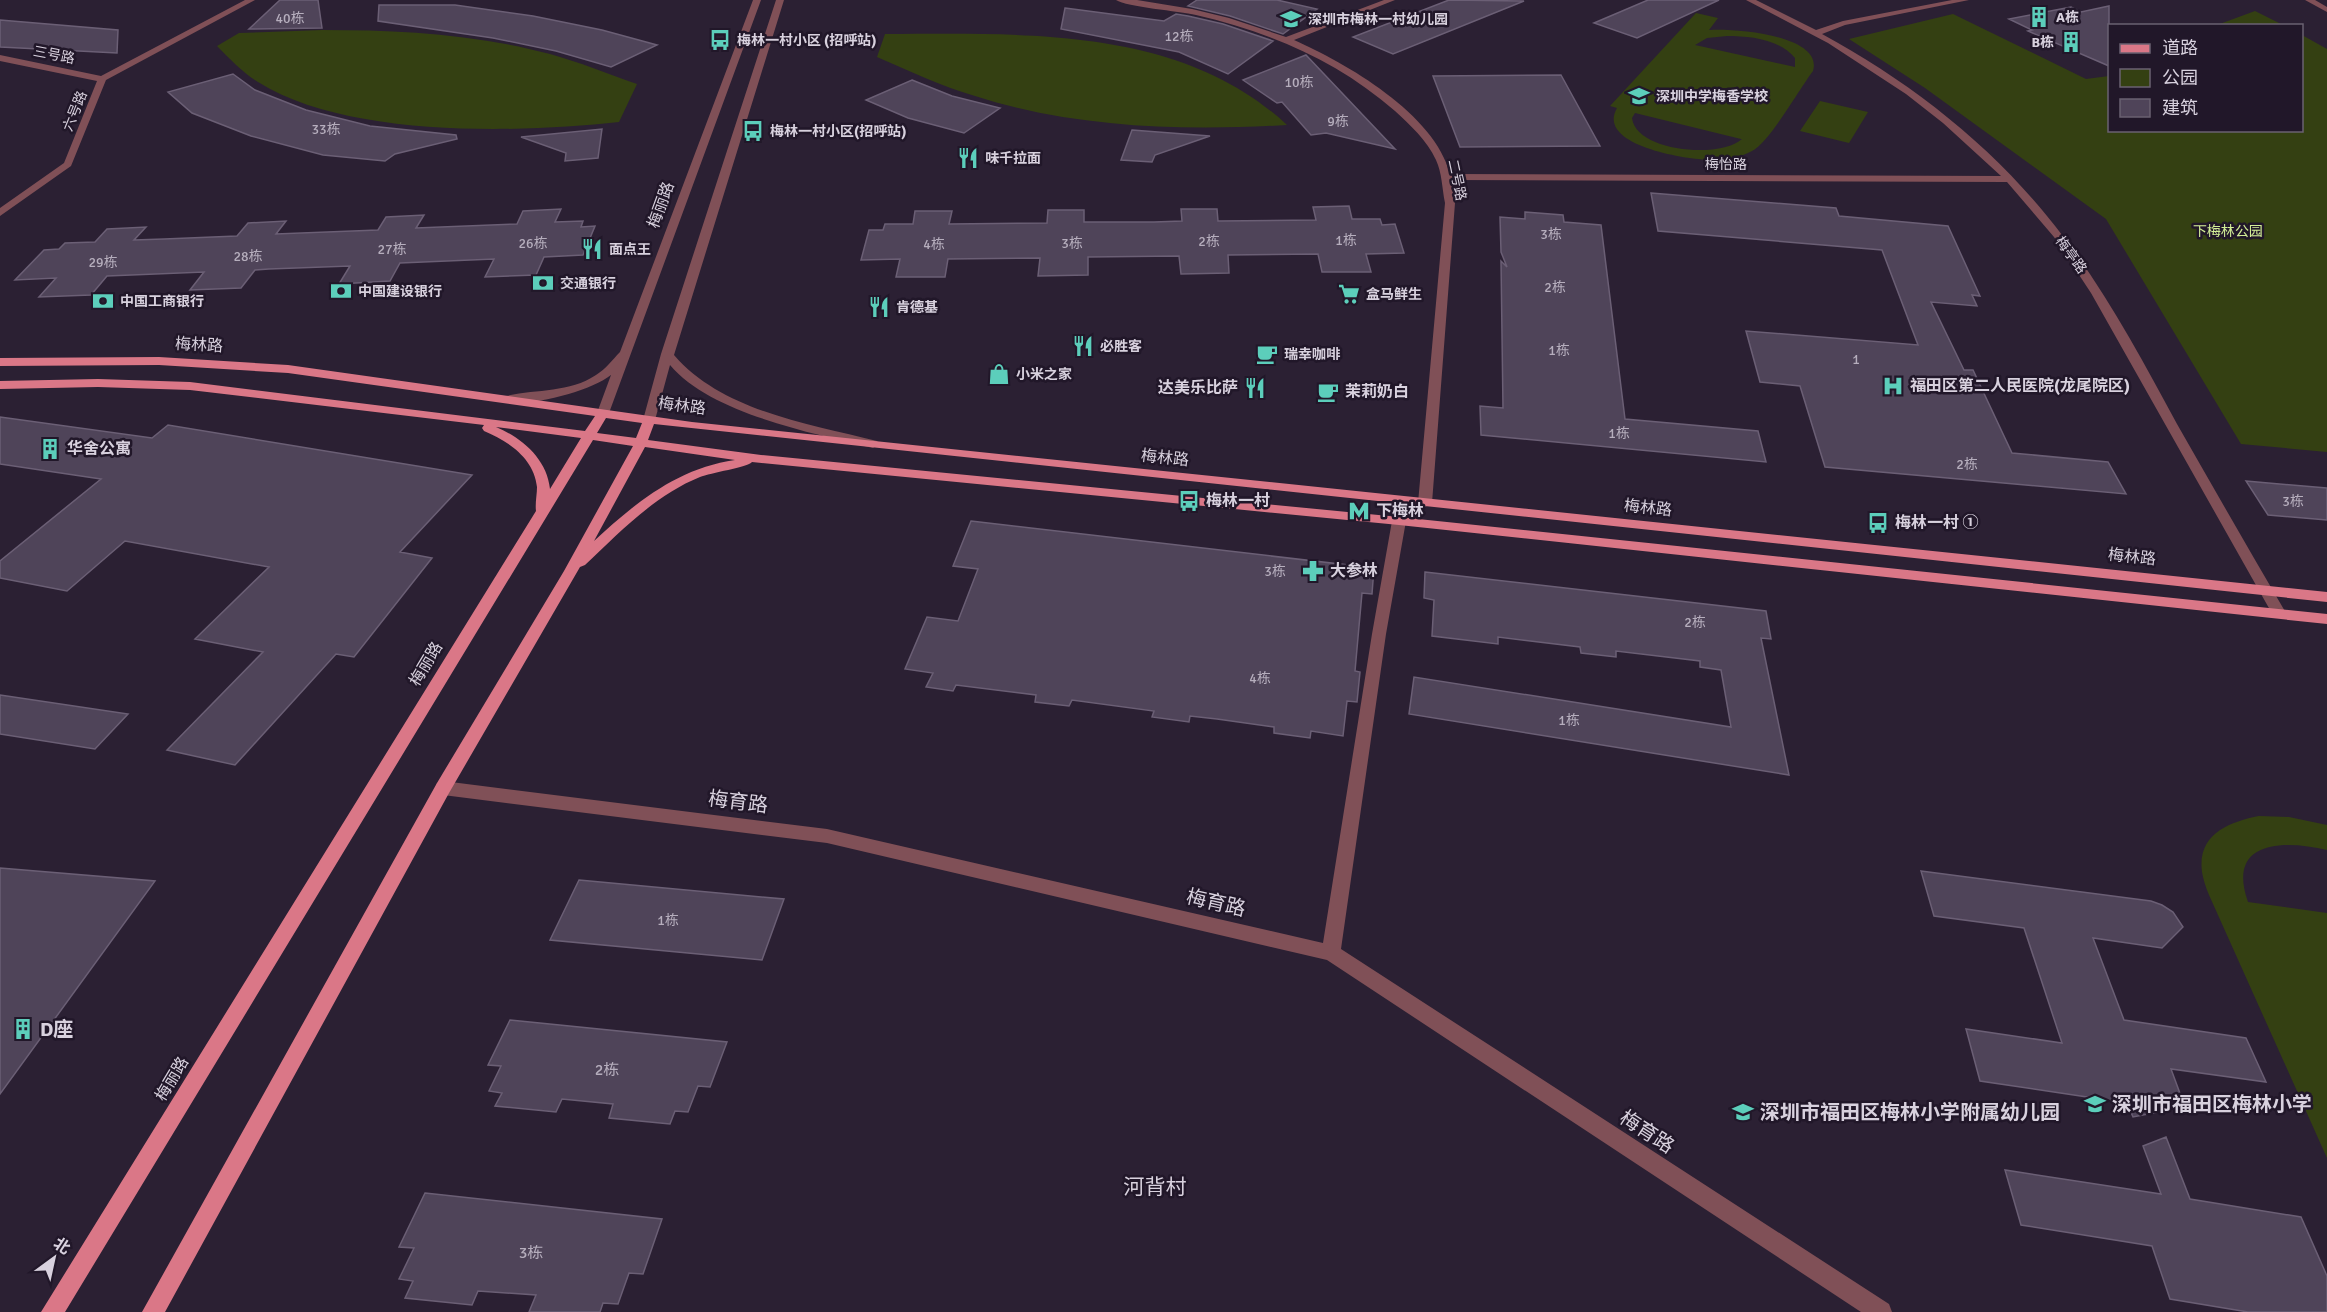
<svg xmlns="http://www.w3.org/2000/svg" width="2327" height="1312" viewBox="0 0 2327 1312" font-family="Signika,'Noto Sans SC',sans-serif">
<rect width="100%" height="100%" fill="#2b2033"/>
<!-- green -->
<path fill="#344012" fill-rule="evenodd" d="M2255,11L2283,25H2217Z
M1696,13L1718,18L1709,30C1730,28 1824,34 1813,71C1800,88 1769,143 1752,151C1740,158 1725,159 1712,160C1689,160 1595,146 1617,108L1610,106ZM1727,36C1750,36 1779,39 1795,58V67L1695,45L1707,38ZM1635,113L1741,139H1742C1721,159 1636,152 1632,118Z
M1953,14L2086,79L2109,76L2110,130H2302V35L2327,49V452L2241,444L2106,219L1925,88L1849,39Z
M322,30C398,30 475,34 550,54C579,62 608,74 637,84L619,122C518,133 347,138 258,82C243,73 230,59 217,46L239,33Z
M885,34C1021,34 1180,25 1287,125C1183,131 1075,128 975,96C941,86 909,71 877,57Z
M1820,101L1868,112L1849,143L1800,131Z
M2259,816L2289,817L2327,825V850C2284,840 2226,840 2248,902L2327,913V1158L2209,895C2206,888 2203,879 2202,872C2197,834 2229,822 2259,816Z"/>
<!-- building -->
<path fill="#4f4459" stroke="#6b5f75" stroke-width="1.5" d="M280,0H318L322,28L249,29Z
M1197,0H1277L1317,9L1283,34L1230,16L1188,6Z
M1449,0L1524,1L1393,54L1353,37Z
M1648,0H1719L1637,38L1594,23Z
M379,5H455L533,16L602,30L657,45L611,67L556,51L493,38L378,21Z
M2109,6V66L2028,31L2032,30L2009,19L2071,7L2081,12Z
M1065,8L1164,21L1176,14L1188,16L1223,24L1273,41L1228,74L1179,52L1061,29Z
M0,20L118,30L117,53L0,47Z
M1306,55L1395,149L1326,133L1311,135L1282,102L1277,103L1243,80Z
M233,74L255,90L306,110L370,126L456,135L457,139L395,154L385,161L323,155L251,136L192,113L168,92Z
M1561,75L1600,146L1460,147L1433,76Z
M912,80L952,96L1000,108L964,133L908,118L866,100Z
M602,129L598,158L565,161L566,153L521,137Z
M1132,130L1210,136L1155,155L1152,162L1121,160Z
M1651,193L1836,208L1839,216L1948,226L1980,296L1972,295L1977,306L1931,302L1964,370H1973L2012,453L2108,462L2126,494L1825,467L1800,386L1760,382L1746,331L1918,345L1882,250L1658,231Z
M1349,206L1352,219H1380L1382,225L1395,224L1404,253L1366,254L1371,272H1322L1318,254L1228,255L1229,273L1181,274L1179,256L1088,257V275L1038,276L1040,258L948,259L945,277H896L900,259L861,260L869,230H883L885,224H913L915,211H952L949,224L1047,223L1048,210H1084V222H1154L1182,221L1181,209H1217L1218,221L1316,220L1313,207Z
M561,209L555,222L583,221L581,227L595,226L583,255L544,257L536,275L485,277L494,259L400,263L390,281L339,284L350,266L269,269L255,270L241,288L190,290L204,272L107,276L91,295L39,297L56,278L15,280L44,250L59,249L65,243L95,242L107,229L146,227L134,240L164,239L237,236L248,223L286,221L276,234L378,230L386,217L424,215L416,228L517,224L523,211Z
M1525,212L1563,215L1564,222L1601,225L1625,419L1758,431L1766,462L1481,435L1480,406L1503,408L1501,261L1507,267L1501,252L1500,217L1525,219Z
M0,417L152,438L168,425L472,475L400,552L432,558L354,657L336,654L235,765L167,750L263,652L195,639L269,567L125,541L67,591L0,578V561L101,479L0,464Z
M2246,481L2327,488V520L2268,515Z
M971,521L1374,568L1372,594L1362,593L1355,671L1360,672L1357,702L1347,701L1343,736L1311,731L1310,738L1274,733V727L1217,719L1190,716L1189,722L1152,717L1154,711L1072,700L1069,706L1035,702L1036,695L956,685L953,691L926,687L933,673L905,669L927,617L958,621L978,569L953,566Z
M1425,572L1766,611L1771,639L1761,638L1789,775L1409,714L1414,677L1731,727L1721,670L1700,667V661L1616,651V657L1581,653L1580,647L1498,637V644L1432,636L1434,600L1424,598Z
M0,695L128,714L95,749L0,734Z
M0,868L155,881L0,1094Z
M1921,871L2151,901L2162,905L2173,912L2183,927L2162,948L2093,938L2124,1020L2246,1038L2266,1082L2171,1069L2185,1107L2133,1117L2127,1103L1980,1081L1966,1029L2062,1043L2024,928L1934,916Z
M579,880L784,899L762,960L550,940Z
M510,1020L727,1042L710,1087L698,1086L688,1112L675,1111L670,1124L609,1118L613,1104L562,1099L556,1112L495,1106L502,1093L489,1091L501,1066L488,1065Z
M2166,1137L2190,1199L2301,1217L2327,1276V1312H2248L2170,1299L2152,1246L2021,1225L2005,1170L2161,1194L2143,1146Z
M425,1193L662,1219L643,1274L629,1273L618,1304L603,1303L600,1312H529L536,1295L478,1291L472,1305L405,1298L413,1281L399,1279L414,1248L399,1247Z"/>
<g fill="none" stroke-linecap="round" stroke-linejoin="round">
<!-- minor -->
<path fill="#805057" fill-rule="evenodd" d="M245,0H255L106,80L71,166L0,216V208L64,163L97,81L0,61V55L101,76Z
M753,0H761L609,413L603,417L597,413L611,375C591,391 530,407 506,402V396C536,389 569,393 596,375C606,369 612,360 620,352Z
M776,0H784L674,355C722,411 809,424 877,441L879,444L873,448C813,433 711,414 670,365L655,420L649,424L643,420L661,354Z
M1116,0H1137L1192,9L1229,18L1286,37L1384,0H1395L1294,40C1346,63 1435,114 1450,174L2001,176L1943,123L1906,94L1828,43L1746,0H1756L1816,30L1843,21L1952,0H1969L1845,25L1822,34C1907,80 1986,141 2047,216C2099,279 2138,352 2177,424C2213,487 2249,550 2286,613L2284,617H2274L2091,293L2054,237L2007,182L1451,180L1455,203L1432,503L1425,507L1420,506L1418,503L1445,203C1442,188 1442,173 1436,160C1427,140 1410,125 1395,111C1338,61 1270,32 1196,15C1179,11 1127,7 1116,0Z
M2305,0H2315L2327,7V12Z
M1399,517L1406,521L1386,634L1341,949L1889,1304L1892,1312H1861L1327,960L827,843L443,795L437,793L435,788L437,783L443,781L827,829L1323,943L1372,634L1392,521Z"/>
<!-- major -->
<path fill="#da7787" fill-rule="evenodd" d="M159,357L288,365L692,422L2327,592V602L654,424L648,440L761,455L1399,517L2327,614V624L1399,525L752,462C748,467 710,473 700,477C655,495 619,533 585,565L580,567L449,793L165,1312H142L437,783L564,571L633,446L593,440L65,1312H41L536,511C535,503 537,495 537,487C534,458 508,441 484,431L482,428L484,425L190,390L98,387L0,389V381L98,379L190,382L585,431L595,416L288,373L159,365L0,366V358ZM606,418L642,423L636,438L597,433ZM496,427L581,438L550,489C547,459 522,438 496,427ZM645,447L735,460C678,468 635,503 594,541Z"/>
</g>
<!-- icons -->
<defs>
<symbol id="building-bare" viewBox="-9 -9 18 18"><path d="M-4-6H4V6H1V3H-1V6H-4ZM-2.5-4.3h1.7v1.8h-1.7ZM.8-4.3h1.7v1.8H.8ZM-2.5-1h1.7V.8h-1.7ZM.8-1h1.7V.8H.8Z" fill="#5ccebb" stroke="#211729" stroke-width="2.5" paint-order="stroke"/></symbol>
<symbol id="school-bare" viewBox="-9 -9 18 18"><path d="M0-5L7-2L0 1L-7-2ZM-4 1L0 2.5L4 1V4Q0 6-4 4Z" fill="#5ccebb" stroke="#211729" stroke-width="2.5" paint-order="stroke"/></symbol>
<symbol id="bus-bare" viewBox="-9 -9 18 18"><path d="M-5-6H5V4H4V6H2V4H-2V6H-4V4H-5ZM-3.5-4V0h7V-4ZM-3.5 1.2v1.5H-2V1.2ZM2 1.2v1.5H3.5V1.2Z" fill="#5ccebb" stroke="#211729" stroke-width="2.5" paint-order="stroke"/></symbol>
<symbol id="restaurant-bare" viewBox="-9 -9 18 18"><path d="M-5-6h1v4h1v-4h1v4h1v-4h1v5L-1.5 .5V6h-2V.5L-5-1ZM5-6V6H3V1.5H1.5Q1.5-4 5-6Z" fill="#5ccebb" stroke="#211729" stroke-width="2.5" paint-order="stroke"/></symbol>
<symbol id="bank-bare" viewBox="-9 -9 18 18"><path d="M-6-4H6V4H-6ZM0-2.3a2.3 2.3 0 1 0 0 4.6a2.3 2.3 0 1 0 0-4.6Z" fill="#5ccebb" stroke="#211729" stroke-width="2.5" paint-order="stroke"/></symbol>
<symbol id="supermarket-bare" viewBox="-9 -9 18 18"><path d="M-6-5.5h2.5l.6 2H6L4.5 2H-2.5L-4.4-4H-6ZM-1.5 3.2a1.3 1.3 0 1 0 .1 0ZM3 3.2a1.3 1.3 0 1 0 .1 0Z" fill="#5ccebb" stroke="#211729" stroke-width="2.5" paint-order="stroke"/></symbol>
<symbol id="cafe-bare" viewBox="-9 -9 18 18"><path d="M-5.5-4.5H6V0H3Q3 3.5 0 3.5H-2.5Q-5.5 3.5-5.5 0ZM3-3.2v2h1.7v-2ZM-6 4.5H4V6H-6Z" fill="#5ccebb" stroke="#211729" stroke-width="2.5" paint-order="stroke"/></symbol>
<symbol id="shop-bare" viewBox="-9 -9 18 18"><path d="M-5-2.5h2.3a2.7 3.5 0 0 1 5.4 0H5L5.5 6h-11ZM-1.5-2.5h3a1.5 2.3 0 0 0-3 0Z" fill="#5ccebb" stroke="#211729" stroke-width="2.5" paint-order="stroke"/></symbol>
<symbol id="hospital-bare" viewBox="-9 -9 18 18"><path d="M-5-5h3v3.5h4V-5h3V5h-3V1.5h-4V5h-3Z" fill="#5ccebb" stroke="#211729" stroke-width="2.5" paint-order="stroke"/></symbol>
<symbol id="metro-bare" viewBox="-9 -9 18 18"><path d="M-5.5 5V-5H-3L0 0L3-5H5.5V5H3V-.5L0 4L-3-.5V5Z" fill="#5ccebb" stroke="#211729" stroke-width="2.5" paint-order="stroke"/></symbol>
<symbol id="pharmacy-bare" viewBox="-9 -9 18 18"><path d="M-2-6h4v4h4v4h-4v4h-4v-4h-4v-4h4Z" fill="#5ccebb" stroke="#211729" stroke-width="2.5" paint-order="stroke"/></symbol>
</defs>
<g fill-rule="evenodd">
<use href="#building-bare" x="2024" y="2" width="30" height="30"/>
<use href="#school-bare" x="1276" y="4" width="30" height="30"/>
<use href="#bus-bare" x="705" y="25" width="30" height="30"/>
<use href="#building-bare" x="2056" y="27" width="30" height="30"/>
<use href="#school-bare" x="1624" y="81" width="30" height="30"/>
<use href="#bus-bare" x="738" y="116" width="30" height="30"/>
<use href="#restaurant-bare" x="953" y="143" width="30" height="30"/>
<use href="#restaurant-bare" x="577" y="234" width="30" height="30"/>
<use href="#bank-bare" x="528" y="268" width="30" height="30"/>
<use href="#bank-bare" x="326" y="276" width="30" height="30"/>
<use href="#supermarket-bare" x="1334" y="279" width="30" height="30"/>
<use href="#bank-bare" x="88" y="286" width="30" height="30"/>
<use href="#restaurant-bare" x="864" y="292" width="30" height="30"/>
<use href="#restaurant-bare" x="1068" y="331" width="30" height="30"/>
<use href="#cafe-bare" x="1252" y="339" width="30" height="30"/>
<use href="#shop-bare" x="984" y="359" width="30" height="30"/>
<use href="#hospital-bare" x="1878" y="371" width="30" height="30"/>
<use href="#restaurant-bare" x="1240" y="373" width="30" height="30"/>
<use href="#cafe-bare" x="1313" y="377" width="30" height="30"/>
<use href="#building-bare" x="35" y="434" width="30" height="30"/>
<use href="#bus-bare" x="1174" y="486" width="30" height="30"/>
<use href="#metro-bare" x="1344" y="496" width="30" height="30"/>
<use href="#bus-bare" x="1863" y="508" width="30" height="30"/>
<use href="#pharmacy-bare" x="1298" y="556" width="30" height="30"/>
<use href="#building-bare" x="8" y="1014" width="30" height="30"/>
<use href="#school-bare" x="2080" y="1089" width="30" height="30"/>
<use href="#school-bare" x="1728" y="1097" width="30" height="30"/>
</g>
<g text-anchor="middle" dominant-baseline="central" stroke-width="5" stroke-linejoin="round" paint-order="stroke">
<!-- far-poi labels -->
<g font-size="14" font-weight="bold" fill="#d8d1de" stroke="#211729" text-anchor="start">
<text x="2056" y="17">A栋</text>
<text x="1308" y="19">深圳市梅林一村幼儿园</text>
<text x="737" y="40">梅林一村小区 (招呼站)</text>
<text x="2054" y="42" text-anchor="end">B栋</text>
<text x="1656" y="96">深圳中学梅香学校</text>
<text x="770" y="131">梅林一村小区(招呼站)</text>
<text x="985" y="158">味千拉面</text>
<text x="609" y="249">面点王</text>
<text x="560" y="283">交通银行</text>
<text x="358" y="291">中国建设银行</text>
<text x="1366" y="294">盒马鲜生</text>
<text x="120" y="301">中国工商银行</text>
<text x="896" y="307">肯德基</text>
<text x="1100" y="346">必胜客</text>
<text x="1284" y="354">瑞幸咖啡</text>
<text x="1016" y="374">小米之家</text>
</g>
<!-- number labels -->
<g font-size="14" fill="#b6aebd">
<text x="290" y="18">40栋</text>
<text x="1179" y="36">12栋</text>
<text x="1299" y="82">10栋</text>
<text x="1338" y="121">9栋</text>
<text x="326" y="129">33栋</text>
<text x="1551" y="234">3栋</text>
<text x="1346" y="240">1栋</text>
<text x="1209" y="241">2栋</text>
<text x="533" y="243">26栋</text>
<text x="1072" y="243">3栋</text>
<text x="934" y="244">4栋</text>
<text x="392" y="249">27栋</text>
<text x="248" y="256">28栋</text>
<text x="103" y="262">29栋</text>
<text x="1555" y="287">2栋</text>
<text x="1559" y="350">1栋</text>
<text x="1856" y="359">1</text>
<text x="1619" y="433">1栋</text>
<text x="1967" y="464">2栋</text>
<text x="2293" y="501">3栋</text>
<text x="1275" y="571">3栋</text>
<text x="1695" y="622">2栋</text>
<text x="1260" y="678">4栋</text>
<text x="1569" y="720">1栋</text>
<text x="668" y="920">1栋</text>
</g>
<!-- far-street labels -->
<g font-size="14" fill="#d8d1de" stroke="#211729">
<text transform="translate(54 55) rotate(11)">三号路</text>
<text transform="translate(75 111) rotate(-68)">六号路</text>
<text x="1726" y="164">梅怡路</text>
<text transform="translate(1457 180) rotate(78)">二号路</text>
<text transform="translate(2071 255) rotate(54)">梅亭路</text>
</g>
<!-- far-park labels -->
<g font-size="14" fill="#d3ee96" stroke="#211729">
<text x="2228" y="231">下梅林公园</text>
</g>
<!-- street labels -->
<g font-size="16" fill="#d8d1de" stroke="#211729">
<text transform="translate(661 205) rotate(-70)">梅丽路</text>
<text transform="translate(199 345) rotate(3)">梅林路</text>
<text transform="translate(682 406) rotate(7)">梅林路</text>
<text transform="translate(1165 458) rotate(6)">梅林路</text>
<text transform="translate(1648 508) rotate(6)">梅林路</text>
<text transform="translate(2132 557) rotate(6)">梅林路</text>
<text transform="translate(426 664) rotate(-59)">梅丽路</text>
<text transform="translate(172 1079) rotate(-59)">梅丽路</text>
</g>
<!-- poi labels -->
<g font-size="16" font-weight="bold" fill="#d8d1de" stroke="#211729" text-anchor="start">
<text x="1910" y="386">福田区第二人民医院(龙尾院区)</text>
<text x="1238" y="388" text-anchor="end">达美乐比萨</text>
<text x="1345" y="392">茉莉奶白</text>
<text x="67" y="449">华舍公寓</text>
<text x="1206" y="501">梅林一村</text>
<text x="1376" y="511">下梅林</text>
<text x="1895" y="523">梅林一村 ①</text>
<text x="1330" y="571">大参林</text>
</g>
<!-- near-number labels -->
<g font-size="16" fill="#b6aebd">
<text x="607" y="1070">2栋</text>
<text x="531" y="1253">3栋</text>
</g>
<!-- near-street labels -->
<g font-size="20" fill="#d8d1de" stroke="#211729">
<text transform="translate(738 802) rotate(7)">梅育路</text>
<text transform="translate(1216 903) rotate(13)">梅育路</text>
<text transform="translate(1647 1132) rotate(33)">梅育路</text>
</g>
<!-- near-poi labels -->
<g font-size="20" font-weight="bold" fill="#d8d1de" stroke="#211729" text-anchor="start">
<text x="40" y="1029">D座</text>
<text x="2112" y="1104">深圳市福田区梅林小学</text>
<text x="1760" y="1112">深圳市福田区梅林小学附属幼儿园</text>
</g>
<!-- near-neighbourhood labels -->
<g font-size="21" fill="#d8d1de" stroke="#211729">
<text x="1155" y="1187">河背村</text>
</g>
</g>
<!-- legend -->
<rect x="2108" y="24" width="195" height="108" fill="#211729" stroke="#6a6171" stroke-width="1.5"/>
<rect x="2120" y="44" width="30" height="9" fill="#da7787" stroke="#6a6171" stroke-width="1.5"/>
<text x="2162" y="54" font-size="18" fill="#d8d1de">道路</text>
<rect x="2120" y="69" width="30" height="18" fill="#344012" stroke="#6a6171" stroke-width="1.5"/>
<text x="2162" y="84" font-size="18" fill="#d8d1de">公园</text>
<rect x="2120" y="99" width="30" height="18" fill="#4f4459" stroke="#6a6171" stroke-width="1.5"/>
<text x="2162" y="114" font-size="18" fill="#d8d1de">建筑</text>
<!-- north arrow -->
<g transform="translate(54 1258) rotate(33)" stroke="#211729" stroke-width="4.5" paint-order="stroke">
<path d="M0-4.5L10 22L0 15L-10 22Z" fill="#d8d1de"/>
<text y="-9" font-size="16" font-weight="bold" text-anchor="middle" fill="#d8d1de">北</text>
</g>
</svg>
